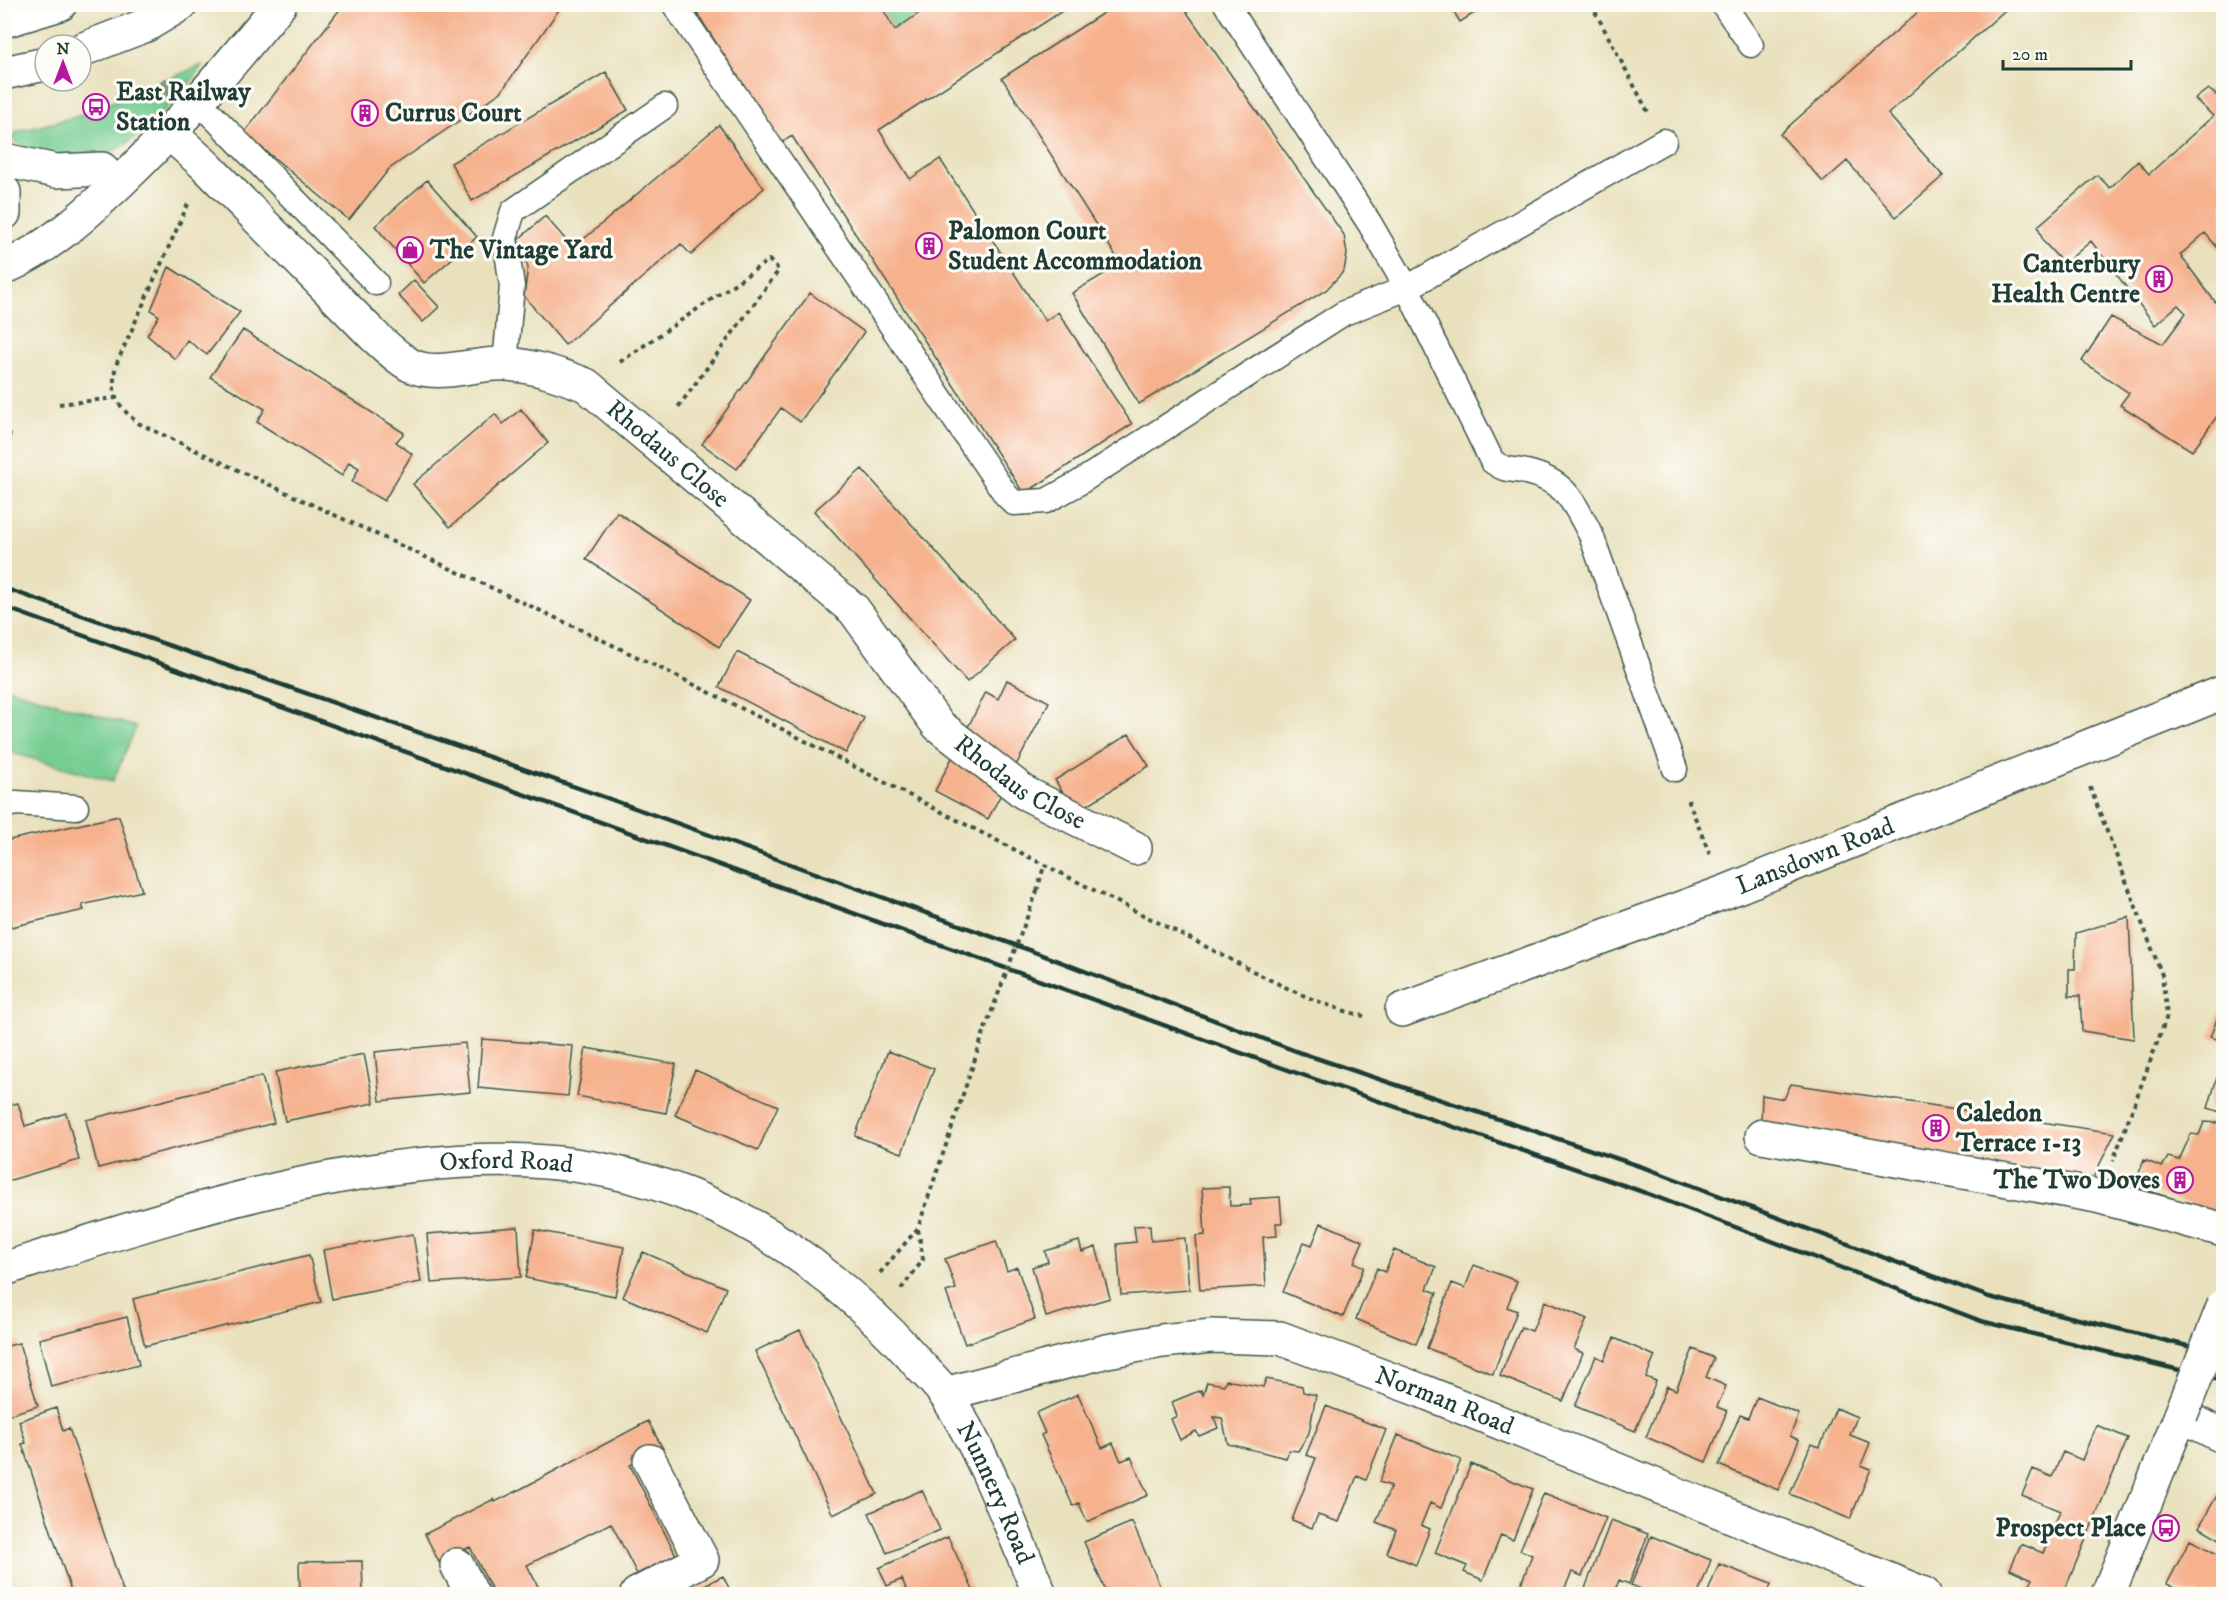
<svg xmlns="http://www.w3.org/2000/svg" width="2228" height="1599" viewBox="0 0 2228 1599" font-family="'IM FELL DW Pica',serif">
<rect width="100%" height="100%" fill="#fdfcf7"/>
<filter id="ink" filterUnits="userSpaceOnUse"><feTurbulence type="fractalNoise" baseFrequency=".0167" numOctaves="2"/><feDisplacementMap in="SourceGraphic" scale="12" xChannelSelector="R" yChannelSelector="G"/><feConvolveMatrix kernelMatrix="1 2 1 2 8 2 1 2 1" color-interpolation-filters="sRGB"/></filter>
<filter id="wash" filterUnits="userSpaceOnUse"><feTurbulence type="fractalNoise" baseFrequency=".008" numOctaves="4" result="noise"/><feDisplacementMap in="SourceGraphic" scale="24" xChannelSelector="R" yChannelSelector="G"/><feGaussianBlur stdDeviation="1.35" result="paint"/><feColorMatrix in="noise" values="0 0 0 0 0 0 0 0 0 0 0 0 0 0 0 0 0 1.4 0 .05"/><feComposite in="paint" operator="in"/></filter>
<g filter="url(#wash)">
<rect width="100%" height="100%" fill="#e9e1bd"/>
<!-- green -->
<path fill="#75cd92" stroke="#4a8563" stroke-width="1.5" d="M880,5H930L895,30Z
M202,65C192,83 178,96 163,111C130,144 108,164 58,157C39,154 27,150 12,139L17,132L76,117Z
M4,687L136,727L113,781L5,751Z"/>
<g id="blocks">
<!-- building -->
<path fill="#f6b18d" d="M344,4H563L501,92L389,169L349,220L244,133Z
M691,4H880L895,30L932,4H1073L879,130L910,179L940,159L1045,321L1058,312L1132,424L1024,494L792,136L781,143Z
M1117,4H1181L1344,235L1347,254L1344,271L1326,290L1139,404L1072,293L1121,264L1002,78Z
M1449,4H1489L1460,22Z
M1927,4H2012L1888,114L1943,176L1896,217L1847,161L1823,182L1780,134Z
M606,72L628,110L472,201L451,163Z
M2208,89L2223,100V254L2205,233L2180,255L2216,303L2223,293V408L2192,451L2120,405L2129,393L2082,361L2111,317L2163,344L2186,313L2178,305L2155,325L2091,241L2064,264L2043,241L2038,226L2097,175L2110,188L2138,161L2149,174L2213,116L2195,99Z
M719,125L764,188L691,255L681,244L565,345L524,296L528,267L518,240L545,216L573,248Z
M427,180L477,237L424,283L375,226Z
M169,267L240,312L207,355L187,340L175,359L147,335L159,316L151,310Z
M414,280L439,307L423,322L398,295Z
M810,293L864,332L800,422L781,408L737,469L702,444Z
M243,330L404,433L396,442L412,454L384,501L352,482L359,468L349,462L342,476L257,422L265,409L210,377Z
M521,409L548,443L450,527L413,484L495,414L503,424Z
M4,432L11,434L5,451H4Z
M862,469L1015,640L967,682L814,511Z
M617,512L750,600L719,647L586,559Z
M737,652L864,718L846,753L719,687Z
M1007,680L1049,702L988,819L935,791L986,692L998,699Z
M1129,734L1149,766L1075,813L1055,780Z
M119,816L142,891L82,905L84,910L11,927L4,899V841Z
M2129,917L2134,1039L2082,1031L2080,996H2069V969H2075L2076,933Z
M2223,1004V1041L2210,1037Z
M482,1039L573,1046L568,1096L478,1088Z
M465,1043L470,1092L380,1101L375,1052Z
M586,1048L676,1064L666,1113L577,1096Z
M888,1051L934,1069L902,1153L855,1136Z
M364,1054L374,1103L285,1121L275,1072Z
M2221,1064L2223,1065V1113L2208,1108Z
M695,1070L778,1106L758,1150L675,1115Z
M262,1076L274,1123L98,1168L86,1120Z
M1791,1084L2115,1133L2092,1180L1761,1123L1762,1095L1784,1099Z
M18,1103L25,1126L66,1113L79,1160L4,1182V1107Z
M2223,1113V1215L2134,1186L2144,1160L2162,1167L2168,1157L2179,1160L2191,1134L2199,1135L2204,1122L2220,1123Z
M1229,1187L1230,1206L1251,1205L1250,1199L1280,1197L1282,1223H1276L1277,1236L1263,1237L1266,1286L1200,1290L1196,1236L1205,1235L1202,1188Z
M1321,1223L1363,1241L1354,1262L1364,1267L1343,1317L1283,1292L1304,1242L1312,1245Z
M1150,1225L1151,1241L1185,1238L1189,1290L1121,1295L1117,1244L1136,1242L1134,1226Z
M518,1227L521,1277L431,1283L427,1234Z
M535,1230L624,1247L615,1296L526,1278Z
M413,1234L421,1282L332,1299L323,1250Z
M996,1241L1007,1271L1017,1267L1035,1319L965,1344L946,1292L956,1289L945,1259Z
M1079,1241L1082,1252L1096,1247L1110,1298L1046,1317L1032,1267L1048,1262L1045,1251Z
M1394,1250L1436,1267L1427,1289L1437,1293L1416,1344L1356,1319L1377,1268L1385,1272Z
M643,1252L726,1288L707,1333L623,1297Z
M309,1255L321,1302L145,1346L133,1299Z
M1474,1265L1517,1281L1507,1307L1517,1311L1493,1374L1427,1348L1452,1283L1465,1288Z
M1545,1301L1587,1319L1574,1349L1583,1353L1563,1401L1500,1376L1521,1327L1532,1331Z
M127,1317L139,1365L51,1387L39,1339Z
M800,1330L877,1494L833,1515L755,1351Z
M1614,1338L1655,1356L1646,1377L1656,1381L1635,1431L1575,1406L1596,1356L1604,1360Z
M19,1343L38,1406L4,1416V1347Z
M1693,1349L1714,1358L1706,1377L1726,1386L1717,1407L1727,1411L1706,1462L1646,1437L1667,1386L1676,1390Z
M1266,1379L1302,1386L1303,1392L1316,1395L1309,1433L1298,1451L1289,1450L1286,1458L1228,1444L1222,1418L1214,1417L1218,1428L1199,1436L1196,1431L1180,1440L1171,1419L1177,1416L1172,1402L1201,1390L1203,1395L1207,1382L1224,1385L1226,1380L1263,1387Z
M1078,1394L1102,1448L1113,1443L1121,1461L1131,1457L1148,1495L1087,1522L1079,1503L1073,1506L1041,1435L1045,1433L1036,1413Z
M1757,1397L1799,1414L1790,1436L1799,1440L1778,1490L1719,1465L1740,1415L1748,1418Z
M1326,1406L1386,1430L1366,1480L1357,1476L1339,1522L1318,1515L1312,1528L1292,1520L1316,1458L1306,1455Z
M56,1408L63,1431L69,1428L124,1594H72L22,1444L26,1443L19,1421Z
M1836,1408L1857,1417L1850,1435L1870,1443L1861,1465L1871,1469L1850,1519L1790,1494L1811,1444L1820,1447Z
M648,1421L663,1449L630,1465L676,1555L637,1574L611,1523L527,1565L542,1594H494L470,1547L439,1562L425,1534L494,1499L495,1502L517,1491Z
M2096,1425L2128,1438L2063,1594H2026L2032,1579L2010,1569L2021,1544L2043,1553L2060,1511L2022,1495L2033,1469L2052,1477L2063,1452L2082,1460Z
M1398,1435L1461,1460L1441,1508L1430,1503L1421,1525L1430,1529L1416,1565L1387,1553L1396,1530L1376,1522L1391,1486L1379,1482Z
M1471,1464L1533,1489L1513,1540L1501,1535L1483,1580L1464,1572L1467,1566L1435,1553Z
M2223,1485V1541L2199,1527Z
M922,1490L940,1530L887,1553L869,1513Z
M1544,1493L1606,1518L1582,1576L1572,1572L1562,1594H1539L1520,1587L1532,1555L1520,1550Z
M1611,1520L1648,1534L1629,1584L1619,1580L1614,1594H1583Z
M1132,1522L1163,1593L1160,1594H1107L1084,1542Z
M1651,1536L1711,1560L1698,1594H1641L1643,1590L1631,1585Z
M948,1537L973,1590L963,1594H908L902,1579L887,1586L879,1568Z
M2190,1540L2223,1557V1594H2186L2167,1584Z
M362,1561L363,1594H300L299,1562Z
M1719,1564L1771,1584L1767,1594H1707Z
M723,1576L732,1594H686Z"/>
</g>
</g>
<g filter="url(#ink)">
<use href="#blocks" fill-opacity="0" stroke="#3d5649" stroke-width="1.5"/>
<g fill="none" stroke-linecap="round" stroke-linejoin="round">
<defs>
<path id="service" d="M674,4L1006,495L1014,503L1046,501L1077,484L1344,313L1407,288L1492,461C1506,472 1510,468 1526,472C1566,481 1573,501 1591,535L1675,769
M1226,4L1370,224L1407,288L1664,141
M1723,4L1751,45
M199,102L376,283
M505,364L512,286L505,238L513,211L665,106
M4,806L16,803L76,807"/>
<g id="minor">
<path id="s1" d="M171,134L205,165L374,336C385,346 396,357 410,365C438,379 476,362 506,364C534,366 560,375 586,385L854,610L938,725L1025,793L1135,848"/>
<path d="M4,160L56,171L102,169"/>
<path d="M4,192V213"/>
<path d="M4,268C50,247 85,215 121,181C179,126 229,66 280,4"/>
<path id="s2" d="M1402,1010L1725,892L2224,692"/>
<path d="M1762,1136L2097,1196L2224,1230"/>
<path id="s3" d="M4,1269C182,1212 427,1129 613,1172C695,1190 767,1227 831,1280C864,1307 893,1334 921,1367C930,1376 939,1385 946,1395C986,1456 1011,1528 1040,1594"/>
<path id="s4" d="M945,1394L1107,1351L1162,1341L1212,1336L1280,1338L1422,1391L1924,1594"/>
<path d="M457,1565L472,1594"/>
<path d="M637,1594L702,1560L650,1461"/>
<path d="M2108,1594L2181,1415L2224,1437"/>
</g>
<path id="trunk" d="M4,21L60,4
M81,50L146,25L181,4
M4,73L45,64"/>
</defs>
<!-- service casing -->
<use href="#service" stroke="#3d5649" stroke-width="27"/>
<!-- minor casing -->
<use href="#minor" stroke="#3d5649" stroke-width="36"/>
<!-- trunk casing -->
<use href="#trunk" stroke="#3d5649" stroke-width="36"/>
<!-- path -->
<path stroke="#3d5649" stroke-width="4" stroke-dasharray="4.5 4.5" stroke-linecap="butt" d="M1591,4L1648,112
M188,204L116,365C110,394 116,405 138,423C369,533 604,635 830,754C947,815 1065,876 1183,935C1240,963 1303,1002 1364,1016
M620,362L769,260L779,270L676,410
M59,404L116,398
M2090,787L2162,975L2167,1016L2113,1161
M1688,800L1711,857
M1037,891L1044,866
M880,1273L918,1228L985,1029
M901,1289L923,1260L918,1229"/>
<!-- service -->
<use href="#service" stroke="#fff" stroke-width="24"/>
<!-- minor -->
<use href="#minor" stroke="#fff" stroke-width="33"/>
<!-- trunk -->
<use href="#trunk" stroke="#fff" stroke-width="33"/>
<!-- rail -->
<path stroke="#1f3d34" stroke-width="4.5" d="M4,588L607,798L1029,950L1301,1053L1651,1170L1989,1297L2224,1355
M4,607L1291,1071L1646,1193L1981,1321L2224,1381"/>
<defs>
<path id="minor-bridge" d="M2181,1415L2224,1305"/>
</defs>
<!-- minor-bridge casing -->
<use href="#minor-bridge" stroke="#3d5649" stroke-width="36" stroke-linecap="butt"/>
<!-- path-bridge -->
<path stroke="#3d5649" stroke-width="4" stroke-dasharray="4.5 4.5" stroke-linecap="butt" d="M985,1029L1037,891"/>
<!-- minor-bridge -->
<use href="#minor-bridge" stroke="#fff" stroke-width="33"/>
</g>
<!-- trees -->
<circle fill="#859b7f" cx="167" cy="87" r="9"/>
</g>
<!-- icons -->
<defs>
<symbol id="bus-ring" viewBox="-11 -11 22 22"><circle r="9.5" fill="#fdfcf7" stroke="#b5179e" stroke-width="1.5"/><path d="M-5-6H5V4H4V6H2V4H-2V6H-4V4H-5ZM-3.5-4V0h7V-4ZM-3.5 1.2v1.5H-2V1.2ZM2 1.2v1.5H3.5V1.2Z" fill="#b5179e"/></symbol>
<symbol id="building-ring" viewBox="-11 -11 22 22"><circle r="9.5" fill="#fdfcf7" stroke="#b5179e" stroke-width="1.5"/><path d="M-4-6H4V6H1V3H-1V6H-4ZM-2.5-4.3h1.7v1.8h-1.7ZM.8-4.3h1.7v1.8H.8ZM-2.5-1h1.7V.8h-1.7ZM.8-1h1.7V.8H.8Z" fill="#b5179e"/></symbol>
<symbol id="shop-ring" viewBox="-11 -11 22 22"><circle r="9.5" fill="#fdfcf7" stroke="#b5179e" stroke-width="1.5"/><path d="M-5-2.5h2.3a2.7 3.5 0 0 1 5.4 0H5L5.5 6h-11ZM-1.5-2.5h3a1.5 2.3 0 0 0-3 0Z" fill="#b5179e"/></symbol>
</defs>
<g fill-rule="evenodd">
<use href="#bus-ring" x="81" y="92" width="30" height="30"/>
<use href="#building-ring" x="350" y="98" width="30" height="30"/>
<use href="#building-ring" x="914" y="231" width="30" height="30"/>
<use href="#shop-ring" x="395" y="235" width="30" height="30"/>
<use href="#building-ring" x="2144" y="264" width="30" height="30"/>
<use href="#building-ring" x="1921" y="1113" width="30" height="30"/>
<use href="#building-ring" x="2165" y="1165" width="30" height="30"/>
<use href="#bus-ring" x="2151" y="1513" width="30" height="30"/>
</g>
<g text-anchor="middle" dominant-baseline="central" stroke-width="6" stroke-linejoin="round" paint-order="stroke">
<!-- poi labels -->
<g font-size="26" font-weight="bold" fill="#1f3d34" stroke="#fdfcf7" text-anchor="start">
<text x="116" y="92">East Railway<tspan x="116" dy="30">Station</tspan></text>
<text x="385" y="113">Currus Court</text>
<text x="948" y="231">Palomon Court<tspan x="948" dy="30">Student Accommodation</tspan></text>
<text x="430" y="250">The Vintage Yard</text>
<text x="2140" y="264" text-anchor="end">Canterbury<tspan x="2140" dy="30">Health Centre</tspan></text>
<text x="1956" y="1113">Caledon<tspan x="1956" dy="30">Terrace 1-13</tspan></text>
<text x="2160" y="1180" text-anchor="end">The Two Doves</text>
<text x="2146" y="1528" text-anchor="end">Prospect Place</text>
</g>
<!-- street labels -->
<g font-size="26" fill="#1f3d34" stroke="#fdfcf7">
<text stroke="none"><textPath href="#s1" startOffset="620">Rhodaus Close</textPath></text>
<text stroke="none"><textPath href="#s1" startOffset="1106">Rhodaus Close</textPath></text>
<text stroke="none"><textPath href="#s2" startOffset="441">Lansdown Road</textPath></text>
<text stroke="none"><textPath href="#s3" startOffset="516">Oxford Road</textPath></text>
<text stroke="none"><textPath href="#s4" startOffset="518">Norman Road</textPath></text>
<text stroke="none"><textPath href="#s3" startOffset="1142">Nunnery Road</textPath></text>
</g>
</g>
<!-- margin -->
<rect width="2228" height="1599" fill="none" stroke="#fdfcf7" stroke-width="24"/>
<!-- north arrow -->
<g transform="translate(63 63)"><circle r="28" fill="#fdfcf7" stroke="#a4b0a9" stroke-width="1.5"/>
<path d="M0-4.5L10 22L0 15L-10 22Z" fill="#b5179e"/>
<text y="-9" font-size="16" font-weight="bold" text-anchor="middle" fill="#1f3d34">N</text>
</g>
<!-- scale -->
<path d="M2003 60v9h128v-9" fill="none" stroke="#1f3d34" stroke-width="3"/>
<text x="2012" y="60" font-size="18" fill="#1f3d34" stroke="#fdfcf7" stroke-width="4.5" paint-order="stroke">20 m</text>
</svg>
